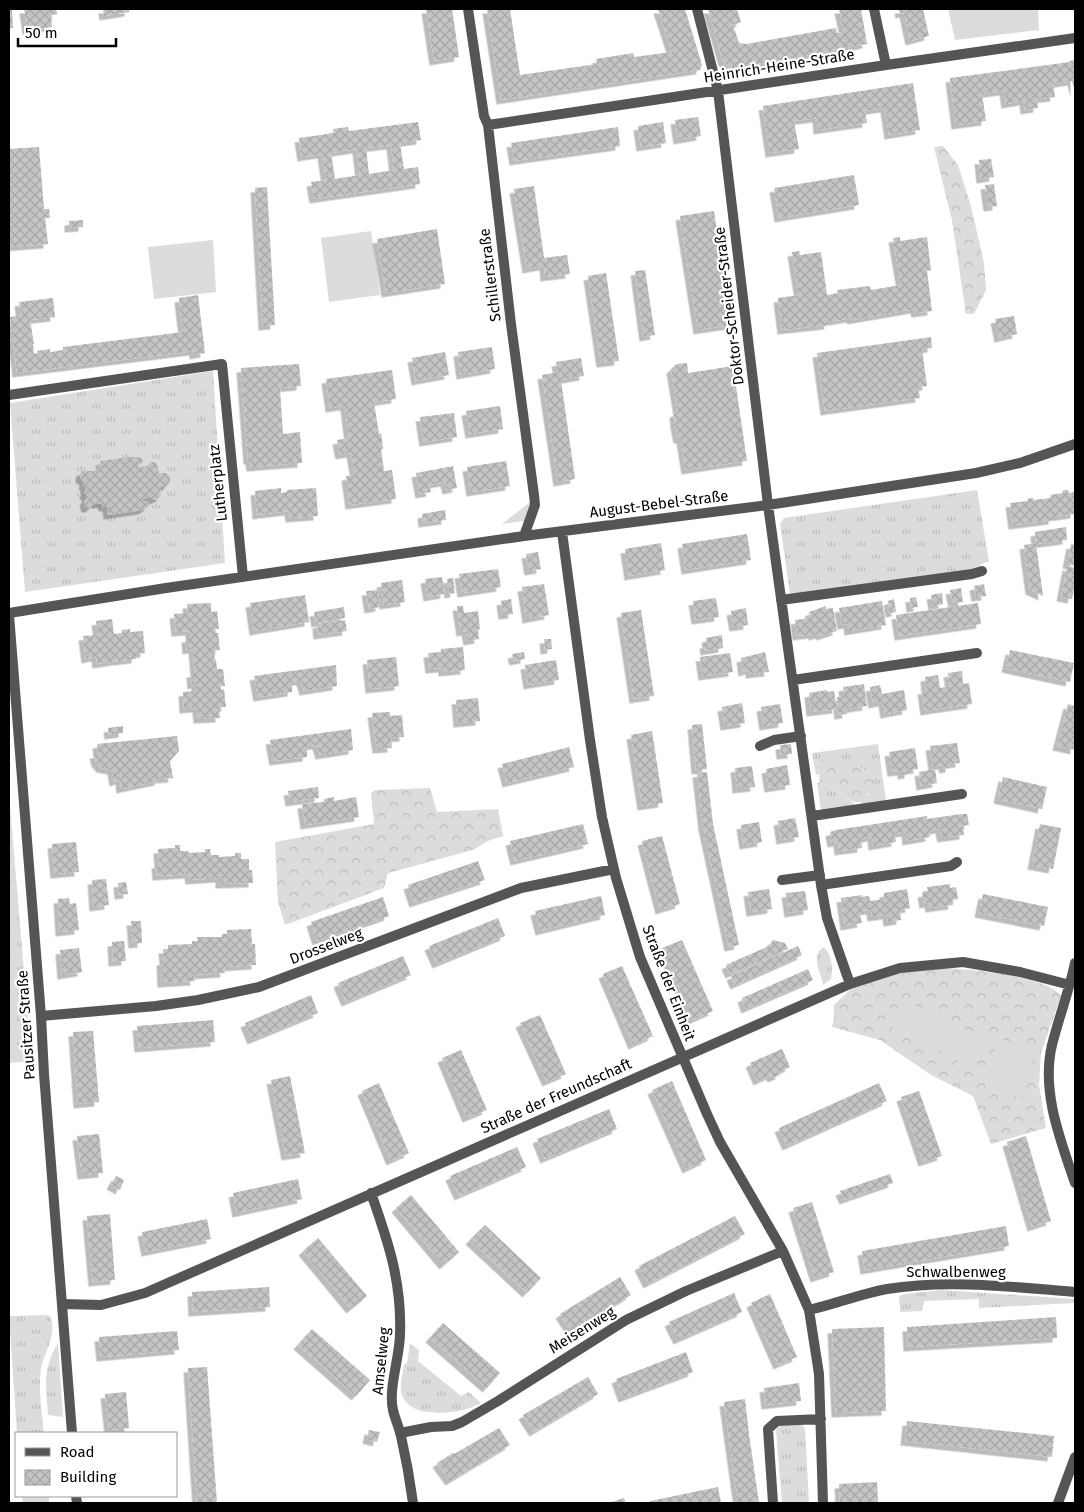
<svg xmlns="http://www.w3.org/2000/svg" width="1084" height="1512" viewBox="0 0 1084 1512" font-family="'Fira Sans',sans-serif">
<defs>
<pattern id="grass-tufts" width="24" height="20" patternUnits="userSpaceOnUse" patternTransform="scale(1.25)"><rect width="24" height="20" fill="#dcdcdc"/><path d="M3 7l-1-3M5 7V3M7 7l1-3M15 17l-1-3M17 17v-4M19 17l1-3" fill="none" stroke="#bbb"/></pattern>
<pattern id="forest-crowns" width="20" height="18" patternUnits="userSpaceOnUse" patternTransform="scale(1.25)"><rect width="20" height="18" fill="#dcdcdc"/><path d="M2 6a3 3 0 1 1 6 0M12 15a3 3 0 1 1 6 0" fill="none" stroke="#bbb"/></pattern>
<pattern id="building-cross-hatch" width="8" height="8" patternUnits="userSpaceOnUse" patternTransform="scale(1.25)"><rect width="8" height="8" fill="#c4c4c4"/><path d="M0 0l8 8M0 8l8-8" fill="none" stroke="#a7a7a7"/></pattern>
<filter id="shadow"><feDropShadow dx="-4.5" dy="4.5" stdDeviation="0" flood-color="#0004"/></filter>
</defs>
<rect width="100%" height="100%" fill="#fff"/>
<!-- grass -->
<path fill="url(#grass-tufts)" d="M213,371L225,563L25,592L10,403Z
M977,490L989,562L983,563L975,569L790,594L780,524L784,518Z
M530,502L529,510L524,521L502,524Z
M878,744L886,801L861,805V801L869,794L837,770L817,760L819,774L816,775L812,753Z
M820,782C835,786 841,796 853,802L854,806L821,810L817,783Z
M9,794L31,1054L29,1058L22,1062L9,1063Z
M823,947C832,953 833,968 831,979L823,985C821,971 810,958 823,947Z
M942,1290L1075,1299V1303L979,1308V1299L924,1301L922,1311L900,1312L899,1296L904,1294Z
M46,1315L50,1316C58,1336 44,1351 41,1369C38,1390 42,1413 44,1433H17L9,1316Z
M58,1343L63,1417L48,1415C46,1385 42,1370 58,1343Z
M410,1344L419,1350L418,1361L461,1396L469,1392L481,1403C463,1414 411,1421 402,1395C399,1386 403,1373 404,1364L407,1363Z
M782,1424L802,1425L805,1428L809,1503H782L776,1430Z
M22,1496H49V1503H23Z"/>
<!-- forest -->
<path fill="url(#forest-crowns)" d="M943,146L958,165L971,206L984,263L986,290L974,314H966L952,220L934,147Z
M835,758L837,770C853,763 862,764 872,779C862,827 843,787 820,782L817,760Z
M430,788L437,812L498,809L503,836L488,841L473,850L388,873L384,888L285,925L278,902L275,842L374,824L371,793L375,790Z
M944,968C968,969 1048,976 1061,996L1041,1053L1039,1085L1046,1128L991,1144L973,1096L931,1075L880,1040L832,1027L834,1019V1005L851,989L907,971Z"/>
<!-- garden -->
<path fill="#dcdcdc" d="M948,9H1038L1039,30L955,40Z
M371,231L380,295L329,302L321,238Z
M213,240L216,292L154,299L148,247Z
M905,1001L968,1031L955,1058L892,1029Z
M970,1032L987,1040L973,1072L956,1065Z
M997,1039L1035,1049L1022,1098L985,1088Z"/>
<!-- building -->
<path fill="url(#building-cross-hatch)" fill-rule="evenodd" filter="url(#shadow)" d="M24,9H56L57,14L51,15L52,27L27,30Z
M103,9H129V12L104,16Z
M426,9H452L459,57L434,61Z
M487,9H510L520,75L597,64L596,59L633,53L634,57L672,52L658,9H685L702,65L700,70L501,100Z
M708,9H737L741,22L733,25L739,43L746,44L836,28L837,33L844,32L839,9H861L867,44L750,66L729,68L723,61Z
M899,9H923L929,36L910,41L904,13L900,14Z
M12,10L13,28H9V11Z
M1075,60V92L1072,81L1053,84L1055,97L1037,99L1038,108L1025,110L1024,101L1006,104L1004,91L982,94L986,121L956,125L950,78L1070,62L1069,61Z
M913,83L920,130L889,135L885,108L865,111L867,123L818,130L817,118L794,121L799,149L770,153L763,106Z
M698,117L701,136L678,140L675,120Z
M418,122L421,140L400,143L404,169L418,167L420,184L314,199L311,182L326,180L322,154L302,157L299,138L334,133L333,129L348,127L349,131ZM391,145L394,170L369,174L366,148ZM357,149L360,175L335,179L331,153Z
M663,122L666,143L641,147L638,126Z
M618,127L620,146L514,161L511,143Z
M39,147L44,209H49L50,218H45L48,244L9,247V149Z
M991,159L994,177L981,179L979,160Z
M854,175L859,205L779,218L774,188Z
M994,184L997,206L988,207L985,185Z
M534,186L544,258L567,255L570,274L545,277L544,266L527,269L514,189Z
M267,187L275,325L263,326L255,188Z
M714,211L731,325L698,330L680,216Z
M83,220V227L69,228V221Z
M437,229L445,284L386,293L377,239Z
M900,237V241L927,237L931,270L927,271L932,311L916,313L915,309L852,320L851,318L828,322L829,325L782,330L778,298L799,295L792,252L799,251L800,255L821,252L827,295L838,293L837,290L870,286L871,290L901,285L893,238Z
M645,270L655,335L644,337L635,271Z
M606,273L619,361L601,363L588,276Z
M198,295L205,353L194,355V351L17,373L10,317L21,316L19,302L53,298L55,317L30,320L34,344H33L34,354L38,353L37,351L50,349V352L63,350V347L183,332L179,298Z
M1014,316L1017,334L999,338L995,319Z
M931,337L932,348L922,349L927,386L918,387L920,398L825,411L817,353Z
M492,347L495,369L461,375L458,352Z
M445,352L449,375L416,381L412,358Z
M581,358L584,376L561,380L575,479L558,482L542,375L558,372L556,362Z
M687,363L688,373L733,366L747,461L686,470L681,439H678L675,424L674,413L678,412L671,369L677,364Z
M299,364L301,386L280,388L283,434L300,432L302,463L251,467L250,460H248L241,368Z
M392,370L396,399L374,402L379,434L381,433L383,449H381L384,471L392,470L396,499L350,505L346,476L355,475L351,453L340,455L337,440L349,438L345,406L330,408L326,379Z
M500,406L503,429L470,434L466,411Z
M454,413L457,437L424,442L420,417Z
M130,457H140L143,460L142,464L137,465L138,468L147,466L151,462H154L157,464L159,473H166L170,477V482L167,486L160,487L161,497L154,500L151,497L142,499L143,501L149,502V506L143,510L108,515L107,507H103L102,503L94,504L90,508H86L84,501L86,499V495H84V492H86L85,486H83L84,481L80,478V474L82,471H97V467L101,466L100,461Z
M506,461L510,486L471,492L467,467Z
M453,466L457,488L447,490L445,482L429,485L431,492L420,494L416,473Z
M281,488V493L287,492V490L316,488L318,516L290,518L289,511L257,515L255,491Z
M1065,490H1068L1069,493L1075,492V514L1053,517V520L1013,525L1010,503L1028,501L1027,499L1033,498V500L1051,498L1050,495L1063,493L1062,491Z
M445,510L446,520L423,523L422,514Z
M1066,527L1067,540L1036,544L1043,596L1030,590L1024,545L1036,543L1035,532Z
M747,534L751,560L686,570L682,544Z
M661,543L665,570L629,576L625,549Z
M1071,544L1075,545V566L1067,564Z
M538,552L541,569L529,571L526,554Z
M1067,566L1075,568V585L1072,599L1061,597Z
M498,569L501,587L462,593L459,574Z
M442,577L445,594L428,597L425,579Z
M453,578L455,593L449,594L447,579Z
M402,580L405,602L384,605L381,583Z
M544,584L549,615L527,619L522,587Z
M984,584L986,596L976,597L974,586Z
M961,588L963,602L953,603L950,590Z
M378,590L380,607L369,609L366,591Z
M942,593L943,604L933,606L931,595Z
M305,595L309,622L254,631L250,603Z
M916,597L918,607L911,608L910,598Z
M716,598L719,617L696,620L693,601Z
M511,599L513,614L503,615L501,601Z
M894,599L896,612L890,613L888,601Z
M882,601L886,625L849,631L848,624L842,625L839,608Z
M211,603V612L217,611L219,629H215L216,633H218L220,650L214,651L215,660H216L217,669H223L225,686H221V690L224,689L226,707H219L220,718L198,719L197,708L184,709L183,692L196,691V684L192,685L191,673H195L193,649L187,650L186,638H190V631L176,632L174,614L188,613L187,604Z
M978,603L981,624L899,636L896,615Z
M457,606H463L464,613L478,611L480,629L478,630L479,639L468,641L466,631L461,632Z
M826,606V609L833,608L837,631L821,636L820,634L813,636V634L797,636L795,620L810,618L809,612Z
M344,607L345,618L316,623L314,612Z
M746,608L748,625L734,627L731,611Z
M641,610L654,696L634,699L621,613Z
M112,619L114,634L122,633V630L130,629V632L143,631L145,653L136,654V659L118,661L116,659L117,661L97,664L96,657L86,659L83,636L98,635L96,621Z
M345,620L347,631L318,635L317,624Z
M722,635L723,648L705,651L704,644H707L706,638Z
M544,639H551L552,649L545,650Z
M463,647L465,670L443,672V668L430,669L428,653L441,652V649Z
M1010,650L1074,663L1070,682L1006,668Z
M524,652L525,659L514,661L512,654Z
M765,652L769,672L750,674V670L743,672L741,658Z
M730,653L733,672L703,676L700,657Z
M396,657L399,686L370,689L367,660Z
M556,660L559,680L528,685L525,665Z
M336,665L337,686L304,691L301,681H296L292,682V692L258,697L254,676Z
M962,671L963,684L969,683L972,704L925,711L922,690H926L925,677L938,675L940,688L950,686L948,673Z
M864,684L867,706L846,709L847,714L839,715L837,697L844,696L843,687Z
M880,685L882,694L904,690L907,710L885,714L883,702L873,704L870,687Z
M827,690V692L834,691L837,709L811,712L809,693Z
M478,698L480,721L458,723L456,700Z
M742,703L745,723L725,726L722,707Z
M780,704L783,723L764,726L761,707Z
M1068,704L1075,706V750L1057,746Z
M390,712V716L402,715L404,737L391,738L392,748L377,749L372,713Z
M702,724L707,769L696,770L692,725Z
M123,726V733L109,735L108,728Z
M351,729L353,750L320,755L317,745L307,746V757L274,761L270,740Z
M652,731L663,803L642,806L631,735Z
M177,736L179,751L170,761L173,778L159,779V781L121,789L120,780L114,782L112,770L101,768L96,762L94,754H98L97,744Z
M957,743L960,763L950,764V768L944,769L943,765L933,766L930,746Z
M791,744L792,754L781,755L780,745Z
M569,747L574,767L507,783L502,764Z
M915,748L918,769L909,770V774L902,775V771L892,772L889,752Z
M787,765L790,785L769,788L766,769Z
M752,766L755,787L737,789L735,768Z
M935,769L937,783L921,786L919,772Z
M707,772L713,824L739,945L729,947L703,826L697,773Z
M1003,777L1047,787L1042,809L998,799Z
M318,787L319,798L290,802L288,791Z
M334,797V801L356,797L359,817L305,825L302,804L324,802V799Z
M961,814H967L969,825L963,826L964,835L942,838L940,829L929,831L930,837L907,841L906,832L895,834L896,842L873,846L872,837L861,839L862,848L839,851L838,842L832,843L830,832L836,830L927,816V819Z
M795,818L799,837L781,840L778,821Z
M759,822L762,842L744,845L741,825Z
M583,824L588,844L515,861L510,841Z
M1040,824L1061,828L1053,869L1032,865Z
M662,836L680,904L660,910L642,841Z
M76,842L79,872L55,874L52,844Z
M175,845H180V851H188L189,853L205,852V849H210L211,855H219V857L235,856V853H241V859H249V870H252L253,883L220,884V878L190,880L189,874L157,876L156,864H159L158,849L175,848Z
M478,861L485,880L414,903L408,885Z
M106,879L109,905L94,907L92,880Z
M126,882L128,894L119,895L118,883Z
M950,884V888L956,887L958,899L952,900L953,905L930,908L929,903L924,904L922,893L928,892L927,887Z
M769,889L772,909L751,912L748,892Z
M907,889L910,908L900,910L901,920L888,922L887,915L872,917L871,910L864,911L865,914L860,915L862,923L845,926L841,898L862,895V897L869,896L870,901L884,899V893Z
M805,891L808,910L789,913L786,893Z
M983,894L1048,907L1044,926L979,913Z
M601,896L605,915L540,931L535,911Z
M383,897L389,916L317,941L311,922Z
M69,898L70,904L76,903L79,930L60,932L58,899Z
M498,918L505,936L437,964L429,946Z
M131,921H141L142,943L133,944Z
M251,929L252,944H255L256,965L224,967L225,973L194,975L195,981L162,983L161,961H164L163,949H168V945L192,944V941H198L197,937H222V934H227V930Z
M682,940L713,1011L693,1020L662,948Z
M773,940L785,943L788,949L730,974L726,965L769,946Z
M124,941L126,961L113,962L112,942Z
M798,946L802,955L735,985L731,976Z
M79,948L82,972L62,975L60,950Z
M403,956L411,975L346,1002L338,983Z
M622,966L653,1036L633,1045L603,974Z
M808,969L813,980L746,1009L742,998Z
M311,995L318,1013L252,1040L245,1023Z
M540,1015L566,1074L547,1082L520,1023Z
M213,1020L215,1042L139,1048L137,1026Z
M93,1031L99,1102L78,1104L73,1032Z
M782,1049L790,1067L779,1072L780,1075L772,1078L771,1075L758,1081L750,1063Z
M461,1050L487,1110L467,1118L442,1058Z
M290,1076L305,1153L286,1156L271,1080Z
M672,1081L706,1160L687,1169L652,1090Z
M379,1083L409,1153L391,1161L362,1091Z
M879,1083L887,1101L787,1146L779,1128Z
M919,1091L942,1156L923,1162L901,1097Z
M609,1109L617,1129L545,1159L537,1139Z
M99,1134L103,1173L82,1175L77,1136Z
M1026,1136L1051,1221L1032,1227L1007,1142Z
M517,1147L526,1167L459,1196L450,1176Z
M890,1174L893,1183L844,1200L840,1191Z
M116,1176L124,1180L120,1190L111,1185Z
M298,1179L302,1199L237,1213L233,1193Z
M411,1195L459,1252L444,1265L396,1208Z
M812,1202L834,1272L815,1278L793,1208Z
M110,1214L115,1280L93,1282L87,1216Z
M735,1216L745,1234L648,1284L639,1266Z
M207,1219L211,1239L146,1252L142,1232Z
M485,1225L541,1278L527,1293L470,1240Z
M1006,1226L1009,1246L865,1270L862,1251Z
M318,1238L367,1296L351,1309L303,1251Z
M620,1277L631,1295L571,1331L560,1314Z
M269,1287L270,1307L193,1312L192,1292Z
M734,1293L742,1312L678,1340L669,1322Z
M770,1294L797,1357L778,1365L751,1303Z
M1056,1317L1057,1338L908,1347L907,1327Z
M443,1323L500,1373L487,1388L430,1338Z
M884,1327L886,1411L836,1413L832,1329Z
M312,1329L370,1380L356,1396L298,1345Z
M177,1331L179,1350L101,1357L99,1337Z
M686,1352L693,1372L623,1398L616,1379Z
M207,1367L217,1503H197L188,1368Z
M588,1377L598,1394L534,1432L523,1415Z
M799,1383L801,1401L766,1405L764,1388Z
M126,1392L129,1428L109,1430L105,1394Z
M745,1399L749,1434L759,1503H738L724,1402Z
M907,1421L1054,1436L1052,1457L905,1441Z
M499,1428L510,1445L450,1481L437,1463L453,1453L454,1454Z
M369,1430L380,1432L377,1442L367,1439Z
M877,1482L878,1503H840L839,1484Z
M718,1487L721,1503H650V1501Z
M624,1498L626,1503H608Z"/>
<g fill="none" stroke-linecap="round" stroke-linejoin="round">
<!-- minor -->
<path stroke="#555" stroke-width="10" d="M468,9L484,116L488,125L511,324L534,495L535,505L524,536
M697,9L718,91L768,505L821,885L827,918L850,984
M874,9L886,65
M488,125L886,65L1075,38
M9,395L222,364L243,577
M562,532L590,740L602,817L616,878L640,957L707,1114L720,1142L783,1251L809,1310L819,1374L823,1503
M781,600L972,574L982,571
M9,613L166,588L524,536L768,505L976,473L1020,463L1075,444
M793,680L977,653
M760,746L774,740L801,736
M812,816L962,794
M782,880L820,875
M821,885L951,866L957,862
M1075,963C1069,991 1059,1017 1052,1045C1041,1091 1060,1139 1075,1183
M41,1016L156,1006L198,1000L259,987L521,888L614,869
M371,1193C388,1241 402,1282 400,1334C400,1356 388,1389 393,1410C395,1419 399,1427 401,1436C406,1458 410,1480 413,1503
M62,1304L101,1305L145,1293L850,984L900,968L963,962L1020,972L1070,985
M809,1310C835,1304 860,1294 887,1289C949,1279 1013,1287 1075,1292
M400,1433L431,1427L452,1426L462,1422L498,1401L626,1320L686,1291L783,1251
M773,1503L768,1429L777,1421L821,1419
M1058,1503L1075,1457"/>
<!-- tertiary -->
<path stroke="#555" stroke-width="10" d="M9,615L41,1016L44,1074L72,1433
M76,1496L77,1503"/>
</g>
<g text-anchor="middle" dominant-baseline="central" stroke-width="4.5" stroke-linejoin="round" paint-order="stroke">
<!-- street labels -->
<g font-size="15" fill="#000" stroke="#fff">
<text transform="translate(779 66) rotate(-9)">Heinrich-Heine-Straße</text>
<text transform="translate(490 275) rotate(-97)">Schillerstraße</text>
<text transform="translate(729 306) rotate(-97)">Doktor-Scheider-Straße</text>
<text transform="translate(218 483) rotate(-96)">Lutherplatz</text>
<text transform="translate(659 504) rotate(-7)">August-Bebel-Straße</text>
<text transform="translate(326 946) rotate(-21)">Drosselweg</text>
<text transform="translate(669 983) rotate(69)">Straße der Einheit</text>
<text transform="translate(26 1025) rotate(-94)">Pausitzer Straße</text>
<text transform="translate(556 1096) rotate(-24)">Straße der Freundschaft</text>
<text x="956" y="1272">Schwalbenweg</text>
<text transform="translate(582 1330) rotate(-32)">Meisenweg</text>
<text transform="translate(381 1361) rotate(-84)">Amselweg</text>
</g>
</g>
<!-- border -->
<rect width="1084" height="1512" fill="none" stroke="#000000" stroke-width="20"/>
<!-- legend -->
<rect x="15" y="1432" width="162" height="65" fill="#ffffff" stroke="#999999"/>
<rect x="25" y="1448" width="25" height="8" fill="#555555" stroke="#999999"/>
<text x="60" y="1457" font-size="15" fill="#000000">Road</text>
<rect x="25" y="1470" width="25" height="15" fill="url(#building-cross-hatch)" stroke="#999999"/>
<text x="60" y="1482" font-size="15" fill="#000000">Building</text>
<!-- scale -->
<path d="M18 38v8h98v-8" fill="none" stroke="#000000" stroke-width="2.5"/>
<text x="25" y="38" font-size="15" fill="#000000" stroke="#ffffff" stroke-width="4" paint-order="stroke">50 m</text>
</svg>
